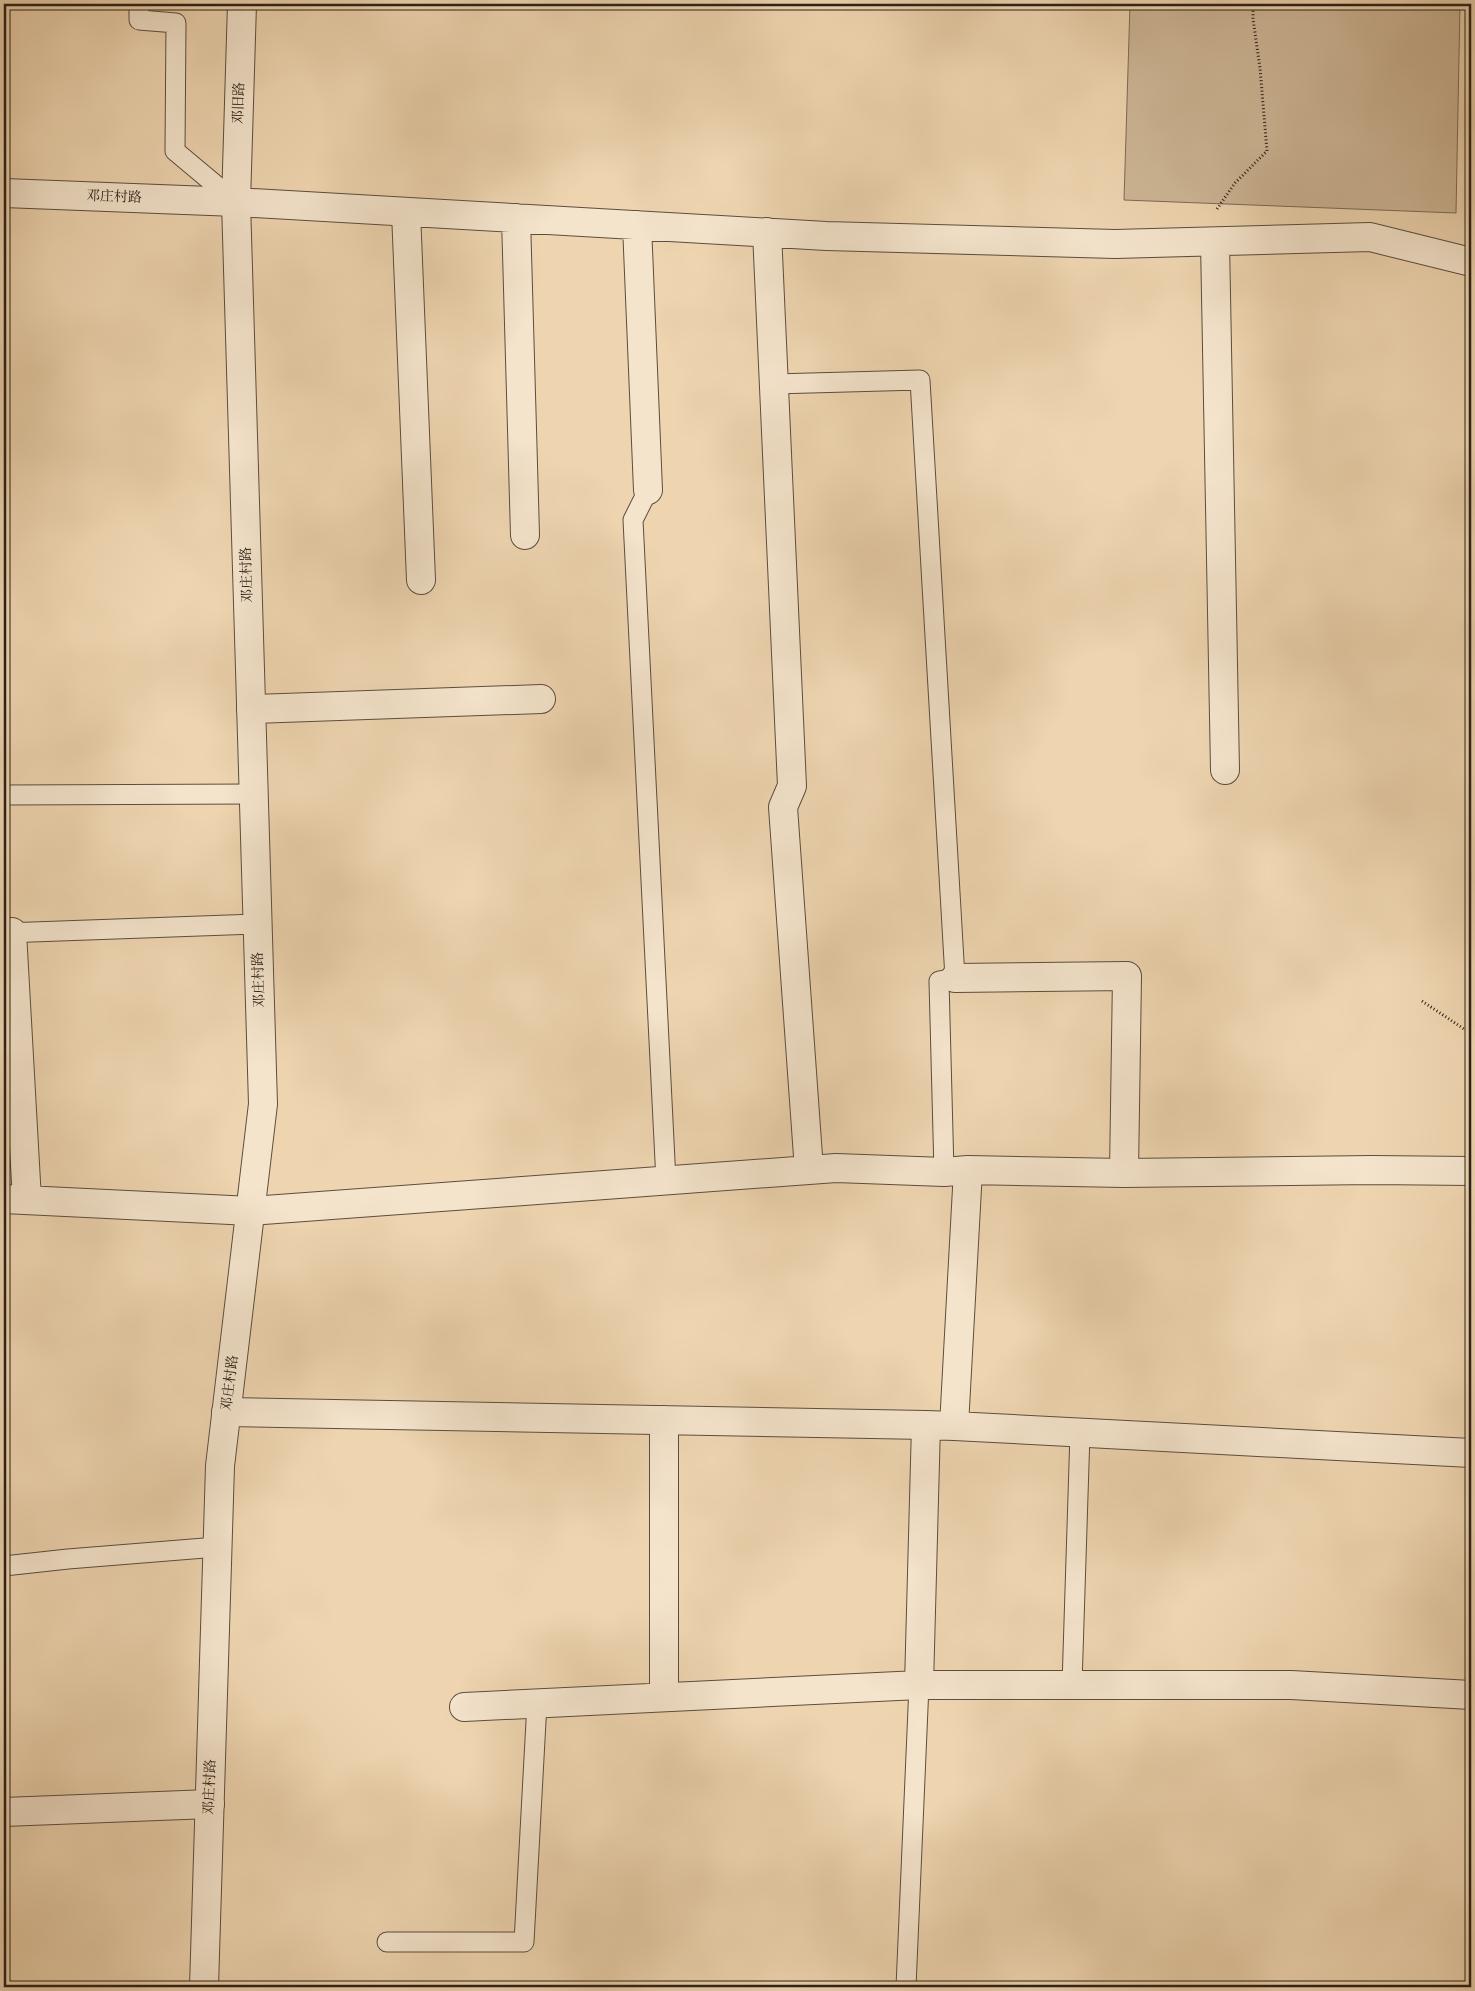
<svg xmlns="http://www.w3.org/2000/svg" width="1475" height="1991" viewBox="0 0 1475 1991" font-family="'IM FELL English','Noto Serif SC',serif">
<rect width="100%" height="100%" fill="#eed5b0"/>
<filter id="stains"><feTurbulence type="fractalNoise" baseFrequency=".004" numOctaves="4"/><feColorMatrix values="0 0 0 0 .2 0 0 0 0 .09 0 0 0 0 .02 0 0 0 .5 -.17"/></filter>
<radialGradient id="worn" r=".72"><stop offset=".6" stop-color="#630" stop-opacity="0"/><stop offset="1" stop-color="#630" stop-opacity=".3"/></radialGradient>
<!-- green -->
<path fill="#cdb696" stroke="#7c6b58" d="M1130,4H1460L1456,213L1124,200Z"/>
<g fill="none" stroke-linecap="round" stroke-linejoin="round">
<defs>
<path id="service" d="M139,4V20L176,23L175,151L236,202
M774,384L920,380L955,978L939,981L944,1172
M648,490L633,520L666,1181
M4,795L254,794
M4,933L258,924
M4,1566L68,1559L217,1547
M1072,1685L1080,1433
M387,1942H524L537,1703
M906,1987L919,1685"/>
<path id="minor" d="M236,202L826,236L1115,244L1370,237L1471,262
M406,212L421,580
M516,218L525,535
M637,225L648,490
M767,232L792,786L783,807L809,1170
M1215,242L1225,770
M251,709L541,699
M12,932L27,1200
M955,978L1127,976L1124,1173
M968,1170L1124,1173L1372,1170L1471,1171
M4,1199L251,1211L836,1168L944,1172L968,1170L954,1426L926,1425L919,1685
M226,1412L926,1425
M664,1420V1697
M954,1426L1471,1453
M464,1707L919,1685H1291L1471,1695
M4,1812L210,1804"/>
<path id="tertiary" d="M4,193L236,202L263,1104L220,1466L204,1987
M236,202L242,4"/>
</defs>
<!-- service casing -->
<use href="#service" stroke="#5c4d3f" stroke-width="21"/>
<!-- minor casing -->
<use href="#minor" stroke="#5c4d3f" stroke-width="30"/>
<!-- tertiary casing -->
<use href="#tertiary" stroke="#5c4d3f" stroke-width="30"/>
<!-- path -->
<path stroke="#2b2019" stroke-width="3" stroke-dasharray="1 2.5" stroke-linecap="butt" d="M1217,209L1235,183L1267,151L1260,68L1253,19V4
M1469,228L1471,138
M1422,1001L1470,1033L1471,1035"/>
<!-- service -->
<use href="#service" stroke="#f4e4cc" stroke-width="19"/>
<!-- minor -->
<use href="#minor" stroke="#f4e4cc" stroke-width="28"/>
<!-- tertiary -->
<use href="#tertiary" stroke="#f4e4cc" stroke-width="28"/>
</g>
<g text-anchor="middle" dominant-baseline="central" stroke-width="5" stroke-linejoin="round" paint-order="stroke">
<!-- street labels -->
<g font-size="14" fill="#2b2019" stroke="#f4e4cc">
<text transform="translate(239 103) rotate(-88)">邓旧路</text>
<text transform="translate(114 197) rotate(2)">邓庄村路</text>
<text transform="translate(247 575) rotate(-92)">邓庄村路</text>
<text transform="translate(259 980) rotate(-92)">邓庄村路</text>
<text transform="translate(230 1383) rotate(-83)">邓庄村路</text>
<text transform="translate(210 1787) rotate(-88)">邓庄村路</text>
</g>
</g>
<!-- margin -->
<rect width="1475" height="1991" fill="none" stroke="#eed5b0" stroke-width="20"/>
<rect x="5" y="5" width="1465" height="1981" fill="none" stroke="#2b2019" stroke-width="2.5"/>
<rect x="10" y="10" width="1455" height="1971" fill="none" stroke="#2b2019"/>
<rect width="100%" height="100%" filter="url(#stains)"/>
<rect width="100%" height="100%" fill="url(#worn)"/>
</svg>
